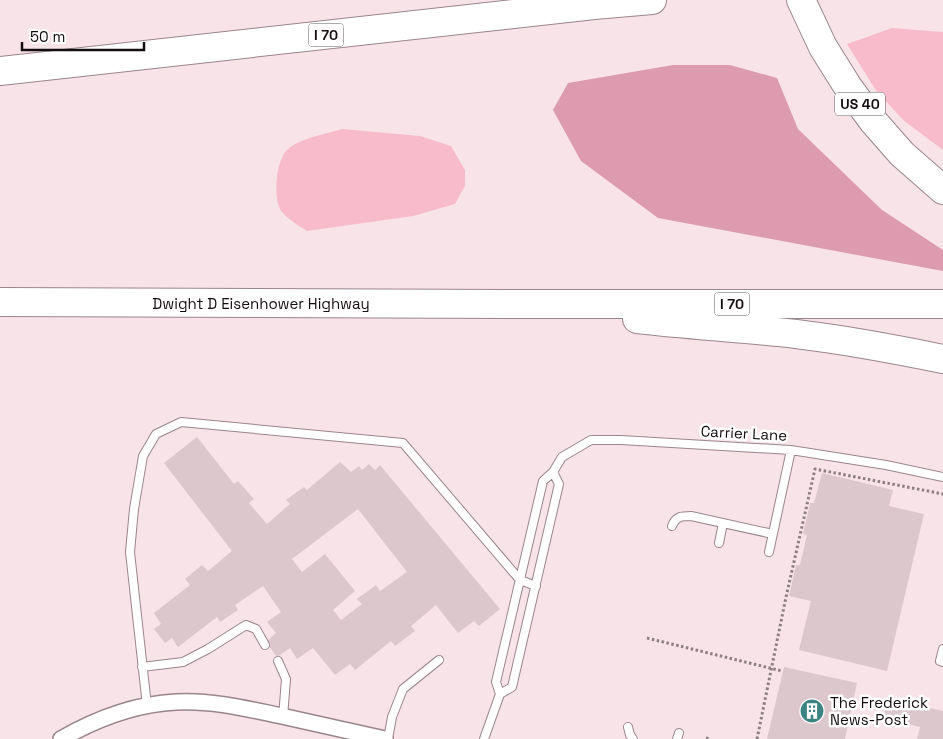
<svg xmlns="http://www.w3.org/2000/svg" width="943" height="739" viewBox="0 0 943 739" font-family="'Space Grotesk',sans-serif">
<rect width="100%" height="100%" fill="#f8e3e8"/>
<!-- green -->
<path fill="#f7bbcc" d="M892,28L943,32V150L903,120L875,89L847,44Z
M342,129L420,136L451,146L465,170V186L455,204L413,216L307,231C299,226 289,220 282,212C272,200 276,160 287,150C300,138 326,134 342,129Z"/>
<!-- forest -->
<path fill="#dc9baf" d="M673,65H730L777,78L798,129L882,210L943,250V271L658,218L581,161L553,110L568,83Z"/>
<!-- building -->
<path fill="#dcc7cd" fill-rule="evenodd" d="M197,437L234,484L238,481L254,499L249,503L267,524L290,504L286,500L304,487L307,490L340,462L351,472L359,466L362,470L369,464L375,470L380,465L500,609L479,626L474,621L458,633L436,605L411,626L415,631L395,646L391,641L355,670L350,664L335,675L313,648L297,659L290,648L277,657L266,642L276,633L267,622L281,612L263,586L235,605L238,610L220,622L217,617L178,647L172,638L165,643L154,629L161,624L154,613L190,585L185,579L202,565L208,571L232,551L164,463ZM358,509L407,572L380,591L376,585L357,599L362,604L341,620L333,610L355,591L325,554L302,572L292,559Z
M822,473L893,490L889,506L924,514L887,671L799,650L811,601L789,596L796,565H800L807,535L803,534L810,503H814Z
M784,667L857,683L845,739H767Z
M888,698L943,711V739H917L920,727L883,718Z"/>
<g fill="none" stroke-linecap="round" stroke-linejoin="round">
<defs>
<path id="lane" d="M672,526C676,516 682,516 691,516L773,534
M719,543L723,523
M769,552L791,450
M943,649L940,661L943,662
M278,661L286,679L283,717
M142,667L183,662L208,649L246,625L256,629L265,645
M500,694L512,687L559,484L553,472
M147,706L130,552L134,509L143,456L156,434L181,422L403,443L520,580L536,586
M628,727L630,735L633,739
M388,739L392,717L403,689L439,660
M484,739L500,694L496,682L543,481L553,472L562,457L591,440H621L791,450L886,465L943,477
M677,739L679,733"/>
<path id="street" d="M61,739C96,719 135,704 176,702C210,700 244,708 277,715C313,723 349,731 385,739"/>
<path id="highway" d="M801,0L823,47L848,87L873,121L902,154L943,190
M0,71L594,5L652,0
M0,302L521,304H943
M637,319C690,325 743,328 796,334C846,340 894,349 943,359"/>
</defs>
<!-- lane casing -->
<use href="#lane" stroke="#99868c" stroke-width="10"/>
<!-- street casing -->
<use href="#street" stroke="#99868c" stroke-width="18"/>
<!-- highway casing -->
<use href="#highway" stroke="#99868c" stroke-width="30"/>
<!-- path -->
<path stroke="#8c7e82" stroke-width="3" stroke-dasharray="2.5 2.5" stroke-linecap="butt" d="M647,638L782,671
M706,738L711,739
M757,739L786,597L815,469L943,494"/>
<!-- lane -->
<use href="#lane" stroke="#fff" stroke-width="8"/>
<!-- street -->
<use href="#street" stroke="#fff" stroke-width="15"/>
<!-- highway -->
<use href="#highway" stroke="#fff" stroke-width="28"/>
</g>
<!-- icons -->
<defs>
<symbol id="building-disc" viewBox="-11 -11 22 22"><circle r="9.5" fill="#3c8483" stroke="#fff"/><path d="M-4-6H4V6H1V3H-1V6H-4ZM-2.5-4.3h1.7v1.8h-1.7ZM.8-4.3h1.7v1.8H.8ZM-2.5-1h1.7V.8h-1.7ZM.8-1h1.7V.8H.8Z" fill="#fff"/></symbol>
</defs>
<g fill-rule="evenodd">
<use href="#building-disc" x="798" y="697" width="28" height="28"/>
</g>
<g text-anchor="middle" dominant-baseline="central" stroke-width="5" stroke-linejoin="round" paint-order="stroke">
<!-- shield labels -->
<g fill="#fff" stroke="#5a5657" stroke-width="1">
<rect x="308.5" y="23.5" width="35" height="23" rx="4"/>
<rect x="835" y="92.5" width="50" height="23" rx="4"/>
<rect x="714.5" y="292.5" width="35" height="23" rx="4"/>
</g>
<g font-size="14" font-weight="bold" fill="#140d0f">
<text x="326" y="35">I 70</text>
<text x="860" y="104">US 40</text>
<text x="732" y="304">I 70</text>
</g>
<!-- street labels -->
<g font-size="15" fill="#140d0f" stroke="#fff">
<text x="261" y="303">Dwight D Eisenhower Highway</text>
<text transform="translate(744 433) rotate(3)">Carrier Lane</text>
</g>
<!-- poi labels -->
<g font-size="15" fill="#140d0f" stroke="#fff" text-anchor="start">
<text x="830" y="702">The Frederick<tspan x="830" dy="17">News-Post</tspan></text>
</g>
</g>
<!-- scale -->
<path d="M22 42v8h122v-8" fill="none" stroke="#140d0f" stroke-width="2.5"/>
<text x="30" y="42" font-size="15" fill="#140d0f" stroke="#ffffff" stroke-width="4" paint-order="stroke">50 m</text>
</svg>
